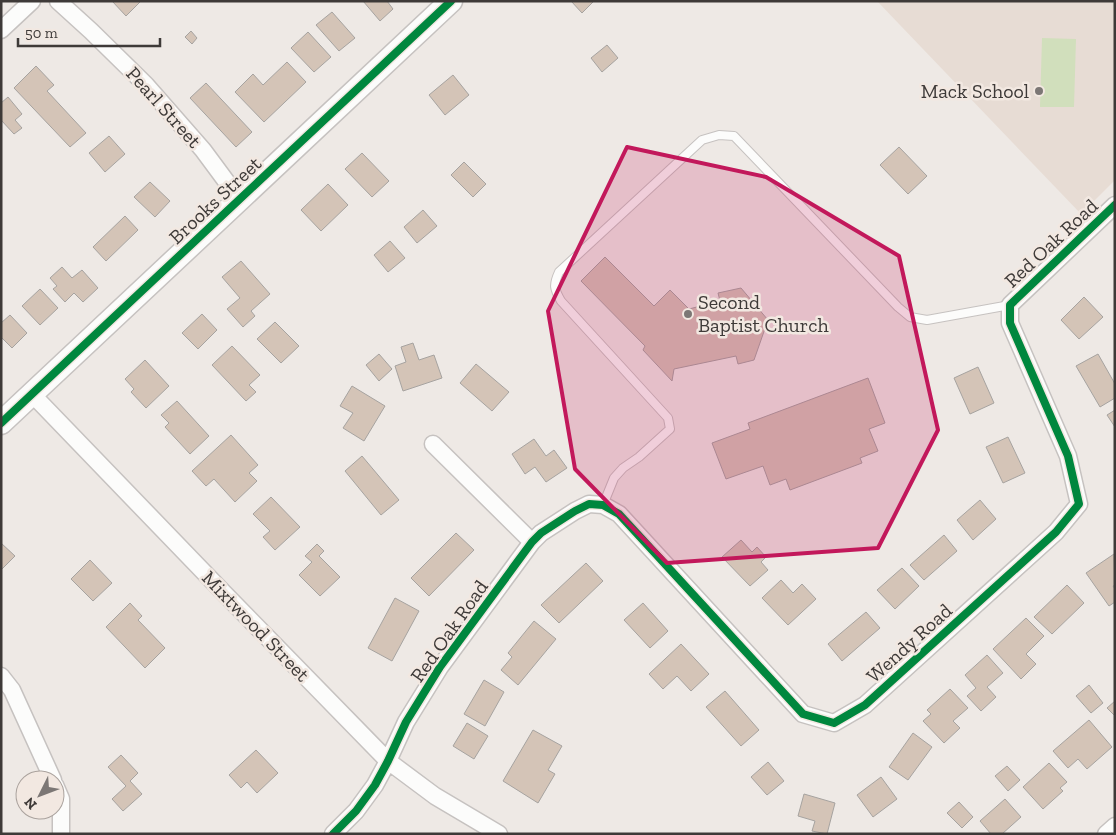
<svg xmlns="http://www.w3.org/2000/svg" width="1116" height="835" viewBox="0 0 1116 835" font-family="'Zilla Slab',serif">
<rect width="100%" height="100%" fill="#eee9e5"/>
<!-- built -->
<path fill="#e7dcd4" d="M877,1H1115V180L1081,214Z"/>
<!-- green -->
<path fill="#d1dfbc" d="M1042,38L1076,39L1074,107H1040Z"/>
<!-- building -->
<path fill="#d4c4b7" stroke="#a6a3a0" d="M112,1H141L126,16Z
M363,1H387L393,9L380,21Z
M571,1H594L582,13Z
M332,12L355,38L339,51L316,25Z
M191,31L197,38L192,44L185,37Z
M308,32L331,57L314,72L291,48Z
M607,45L618,58L602,72L591,58Z
M287,62L306,82L264,122L235,92L253,74L263,85Z
M36,66L54,85L47,91L86,133L70,147L14,88Z
M453,75L469,95L445,115L429,95Z
M206,83L252,132L236,147L190,98Z
M8,97L22,114L15,120L22,128L14,134L1,120V103Z
M109,136L125,154L105,172L89,153Z
M899,147L927,176L908,194L880,165Z
M362,153L389,181L372,197L345,169Z
M464,162L486,184L473,197L451,175Z
M150,182L170,201L155,217L134,197Z
M328,184L348,205L321,231L301,210Z
M423,210L437,226L417,243L404,227Z
M125,216L138,230L106,261L93,247Z
M390,241L405,258L388,272L374,255Z
M605,257L654,306L670,290L689,309L720,301L718,293L741,288L768,320L754,360L738,364L736,356L674,369L672,381L643,350L645,346L581,281Z
M241,261L270,294L251,311L255,316L243,327L227,309L240,298L222,277Z
M62,267L72,278L82,270L98,288L83,302L74,293L65,302L53,289L57,286L50,278Z
M40,289L58,308L40,325L22,306Z
M1084,297L1103,317L1079,339L1061,320Z
M202,314L217,330L198,349L182,333Z
M10,315L27,333L12,348L1,337V323Z
M275,322L299,346L281,363L257,339Z
M413,343L419,360L434,355L442,378L403,391L395,366L406,362L401,347Z
M232,346L260,375L249,385L256,392L246,401L212,365Z
M379,354L392,369L379,381L366,365Z
M1098,354L1115,384V398L1100,407L1076,366Z
M145,360L169,386L146,408L131,392L134,389L125,379Z
M476,364L509,392L492,411L460,383Z
M978,367L994,403L970,414L954,378Z
M868,378L885,423L869,429L878,451L860,458L862,463L790,490L786,479L770,485L763,466L726,479L712,443L750,429L748,423Z
M352,386L385,406L364,441L343,428L353,413L340,406Z
M177,401L209,436L190,454L165,427L169,423L161,415Z
M1115,410V427L1107,415Z
M231,435L258,465L249,473L257,481L235,502L214,479L206,486L192,471Z
M1008,437L1025,473L1003,483L986,447Z
M534,439L546,456L554,450L567,468L546,482L535,467L525,474L512,454Z
M362,456L399,500L381,515L345,471Z
M271,497L300,527L275,550L263,537L270,531L253,514Z
M980,500L996,519L973,540L957,520Z
M456,533L474,550L429,596L411,578Z
M944,535L957,551L924,580L910,565Z
M741,540L752,552L757,547L766,557L761,562L768,570L750,586L722,557Z
M1,543L15,556L1,570Z
M317,544L324,551L319,556L340,577L320,596L299,575L312,562L305,556Z
M1114,554L1115,585L1113,586L1115,589V602L1109,606L1086,573Z
M90,560L112,583L93,601L71,579Z
M586,563L603,581L559,623L541,605Z
M902,568L919,586L895,609L877,590Z
M781,580L793,593L802,584L816,599L788,625L762,598Z
M1067,585L1084,603L1052,634L1034,617Z
M395,598L419,611L392,661L368,648Z
M130,603L142,616L138,620L165,648L145,668L106,627Z
M643,603L668,631L650,648L624,620Z
M866,612L880,628L842,661L828,644Z
M1026,618L1044,636L1026,654L1036,664L1021,679L993,649Z
M534,621L556,639L518,685L501,670L512,657L508,653Z
M681,644L709,674L691,691L677,676L663,689L649,674Z
M987,655L1003,673L987,687L996,697L981,711L967,696L976,688L965,675Z
M484,680L504,692L485,726L464,714Z
M1089,685L1103,703L1091,713L1076,696Z
M950,689L968,708L953,721L960,728L944,743L923,721L931,714L927,710Z
M725,691L759,730L741,746L706,707Z
M1115,701V716L1107,708Z
M1089,720L1112,747L1087,769L1078,759L1068,768L1053,751Z
M467,723L488,736L474,759L453,746Z
M533,730L562,746L548,770L555,774L538,803L503,781Z
M913,733L932,747L908,780L889,767Z
M256,750L278,773L257,793L247,782L241,788L229,775Z
M121,755L138,773L130,781L142,794L123,811L112,799L126,786L108,767Z
M768,762L784,781L767,795L751,777Z
M1049,763L1067,782L1060,788L1063,791L1043,809L1023,787Z
M1007,766L1020,780L1008,791L995,776Z
M881,777L897,799L873,817L857,795Z
M804,794L835,803L827,834L812,831L815,821L798,816Z
M1005,799L1021,817L1002,834H991L980,821Z
M959,802L973,817L962,828L947,813Z"/>
<g fill="none" stroke-linecap="round" stroke-linejoin="round">
<defs>
<path id="lane" d="M603,505L614,478L623,468L639,457L670,429L668,418L561,301C554,289 553,285 559,272L702,140L719,135L734,136L898,307L910,317L927,320L1010,305"/>
<path id="street" d="M58,1L91,31L146,85L203,150L240,200
M1,30L32,1
M32,394L223,592L388,761L435,796L499,834
M433,444L532,542
M1,676L12,690L53,780
M55,785L61,799V834
M333,834L356,811L375,785L388,761L406,722L440,667L532,542L541,533L575,511L589,504L603,505L619,514L803,714L834,723L865,705L1056,532L1079,504L1068,456L1010,323V305L1115,205
M1106,834L1115,826"/>
<path id="secondary" d="M1,423L451,1"/>
</defs>
<!-- lane casing -->
<use href="#lane" stroke="#c6c2c0" stroke-width="10"/>
<!-- street casing -->
<use href="#street" stroke="#c6c2c0" stroke-width="19"/>
<!-- secondary casing -->
<use href="#secondary" stroke="#c6c2c0" stroke-width="25"/>
<!-- lane -->
<use href="#lane" stroke="#fcfcfb" stroke-width="8"/>
<!-- street -->
<use href="#street" stroke="#fcfcfb" stroke-width="16"/>
<!-- secondary -->
<use href="#secondary" stroke="#fcfcfb" stroke-width="22"/>
<defs>
<path id="cycleway" d="M1,423L451,1
M333,834L356,811L375,785L388,761L406,722L440,667L532,542L541,533L575,511L589,504L603,505L619,514L803,714L834,723L865,705L1056,532L1079,504L1068,456L1010,323V305L1115,205"/>
</defs>
<!-- cycleway casing -->
<use href="#cycleway" stroke="#f2e8e1" stroke-width="11"/>
<!-- cycleway -->
<use href="#cycleway" stroke="#00873e" stroke-width="8"/>
</g>
<!-- marked area -->
<path fill="#c2185b" fill-opacity="0.2" stroke="#c2185b" stroke-width="4" stroke-linejoin="round" d="M627,147L766,177L899,256L938,430L878,548L667,563L575,469L548,311Z"/>
<!-- markers -->
<g fill="#7c7775" stroke="#f2e8e1" stroke-width="2">
<circle cx="1039" cy="91" r="5"/>
<circle cx="688" cy="314" r="5"/>
</g>
<g text-anchor="middle" dominant-baseline="central" stroke-width="5" stroke-linejoin="round" paint-order="stroke">
<!-- poi labels -->
<g font-size="20" fill="#3e3a38" stroke="#f2e8e1" text-anchor="end">
<text x="1029" y="91">Mack School</text>
<text x="698" y="302" text-anchor="start">Second<tspan x="698" dy="23">Baptist Church</tspan></text>
</g>
<!-- street labels -->
<g font-size="20" fill="#3e3a38" stroke="#f2e8e1">
<text transform="translate(164 107) rotate(48)">Pearl Street</text>
<text transform="translate(215 200) rotate(-43)">Brooks Street</text>
<text transform="translate(1051 243) rotate(-43)">Red Oak Road</text>
<text transform="translate(256 626) rotate(46)">Mixtwood Street</text>
<text transform="translate(449 631) rotate(-55)">Red Oak Road</text>
<text transform="translate(909 643) rotate(-42)">Wendy Road</text>
</g>
</g>
<!-- border -->
<rect width="1116" height="835" fill="none" stroke="#3e3a38" stroke-width="5"/>
<!-- north arrow -->
<g transform="translate(40 795) rotate(228)"><circle r="24" fill="#f2e8e1" stroke="#aaa29d"/>
<path d="M0-4L9 19L0 12L-9 19Z" fill="#7c7775"/>
<text y="-8" font-size="14" font-weight="bold" text-anchor="middle" fill="#3e3a38">N</text>
</g>
<!-- scale -->
<path d="M18 38v8h142v-8" fill="none" stroke="#3e3a38" stroke-width="2.5"/>
<text x="25" y="38" font-size="15" fill="#3e3a38" stroke="#f2e8e1" stroke-width="4" paint-order="stroke">50 m</text>
</svg>
